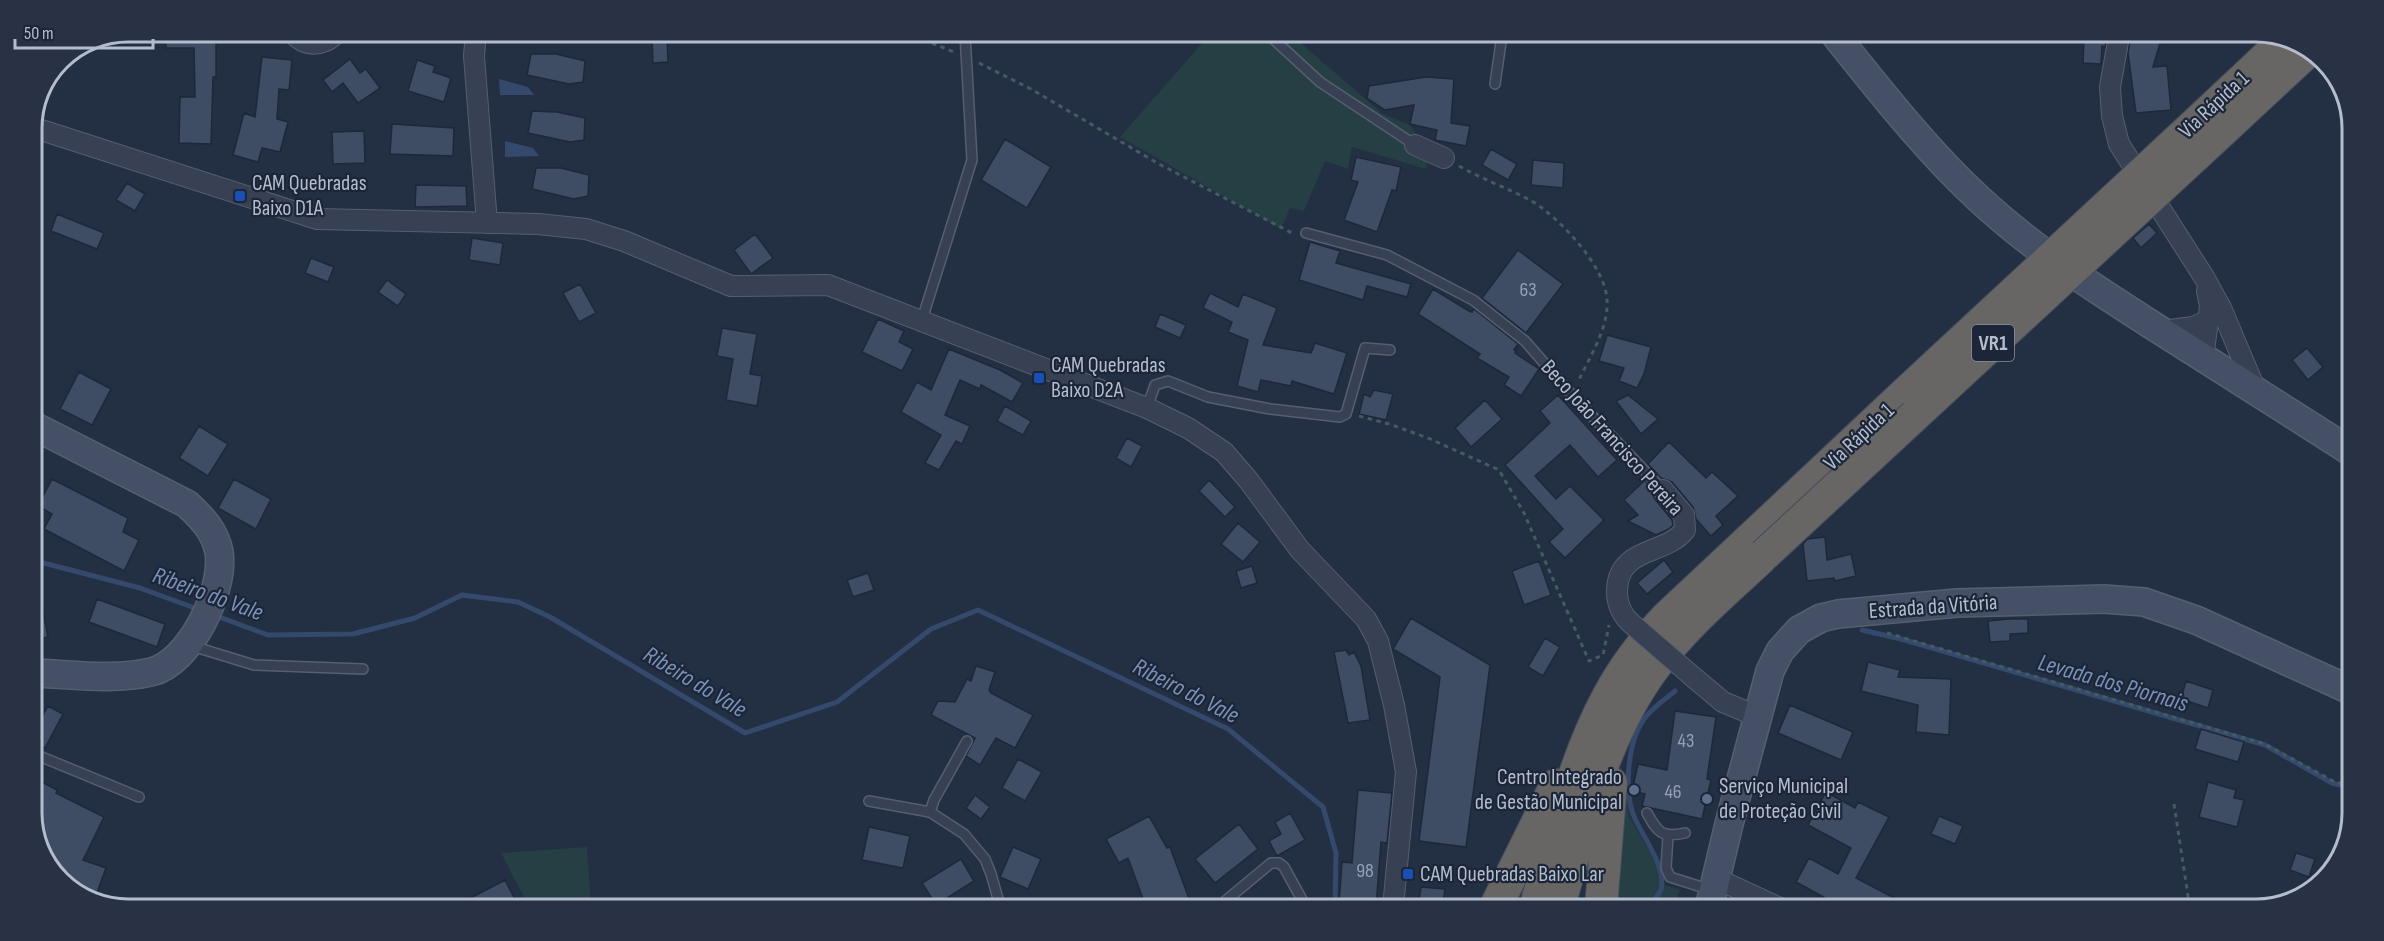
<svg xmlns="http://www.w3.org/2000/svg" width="2384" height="941" viewBox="0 0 2384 941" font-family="'Sofia Sans Condensed',sans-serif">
<rect width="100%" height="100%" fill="#232f43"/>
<!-- green -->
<path fill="#253f44" d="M1210,34H1296L1304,46L1383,114L1410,125L1430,153L1426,169L1352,147L1348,169L1325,161L1304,211L1290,208L1281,229L1120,137Z
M1624,780L1630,818L1655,861L1663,885L1680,889L1675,908H1615Z
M587,847L591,905H528L501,853Z"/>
<!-- water -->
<path fill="#35496c" d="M499,79L528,87L534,95H500Z
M505,141L533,148L539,156L505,157Z"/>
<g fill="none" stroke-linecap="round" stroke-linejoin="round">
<!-- stream -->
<path stroke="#35496c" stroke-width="5" d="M32,560L140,588L200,610
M214,615L268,635L353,634L415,618L462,595L518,602L550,617L745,733L837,702L931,629L978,610L1228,729L1323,807L1336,853L1335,907
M1862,630L1901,639L2265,745L2332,783L2348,787
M1648,908C1652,902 1662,893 1662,885C1662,862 1646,841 1636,821C1623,795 1627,743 1644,719C1652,708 1664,700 1675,691"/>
</g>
<!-- building -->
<path fill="#3e4c64" stroke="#1e283a" stroke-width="1.5" d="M166,32H216V77H213L211,144L179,143L180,97H195L194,48H166Z
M2084,36H2107L2105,47L2102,46L2101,64L2083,63Z
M2131,36H2148L2161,40L2153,67L2167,66L2171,110L2136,113L2128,53Z
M667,38L668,62L653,63L652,39Z
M531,54H556L585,61L583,82L569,84L527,75Z
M262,57L292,60L289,90L279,89L277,119L288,122L280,152L262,148L258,162L233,155L244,113L255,117Z
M350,59L360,73L366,69L380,88L358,103L343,83L332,92L323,80Z
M417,60L435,66L433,72L451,78L444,102L408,91Z
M1426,77L1454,79L1451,123L1470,126L1466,146L1435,140L1437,130L1410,124L1414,105L1385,110L1367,98L1369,86Z
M532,111L557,112L585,118L584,140L570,142L528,133Z
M392,124L454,128L453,156L390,154Z
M364,131L365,163L333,164L332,132Z
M1005,139L1051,167L1027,208L981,180Z
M1491,149L1517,164L1508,180L1482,165Z
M1356,157L1401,167L1396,191L1392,190L1377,232L1344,220L1358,182L1351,180Z
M1533,160L1564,163L1563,188L1531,185Z
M536,168H561L589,175L588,196L574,199L532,189Z
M127,183L145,194L135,211L116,200Z
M416,185L466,186L467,206L415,207Z
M57,214L104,233L97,249L51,231Z
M2149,224L2157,233L2141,248L2133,238Z
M755,234L773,258L751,274L734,250Z
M472,238L503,243L500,265L469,260Z
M1310,242L1340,251L1336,263L1411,284L1407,297L1367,286L1363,300L1299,280Z
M1518,250L1563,284L1526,333L1482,298Z
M311,258L334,267L328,282L305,273Z
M387,280L406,294L398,306L378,292Z
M580,284L596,313L579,322L563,293Z
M1433,289L1469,311L1472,312L1474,309L1518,344L1514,350L1516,351L1515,353L1539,369L1521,396L1504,385L1509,377L1477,358L1480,354L1418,314Z
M1210,293L1238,307L1243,294L1277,308L1263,345L1311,353L1315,343L1347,353L1334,394L1292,381L1291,386L1261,380L1258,392L1237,386L1248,340L1228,332L1232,322L1203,308Z
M1160,314L1186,325L1180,338L1155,327Z
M878,319L904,331L899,342L913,349L902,371L862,352Z
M722,328L757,334L750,374L762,376L757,406L726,400L733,359L717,356Z
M1607,335L1651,347L1644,374L1637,388L1619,381L1624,368L1599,361Z
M2307,348L2323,367L2308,380L2292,360Z
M949,349L1000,370L1023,383L1012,402L981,385L980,389L960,380L945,415L970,426L962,444L956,441L939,470L925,463L941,435L901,412L917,382L931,390Z
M79,372L111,389L92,425L60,409Z
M1374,390L1393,394L1386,420L1359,414L1364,394L1370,397Z
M1558,395L1617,460L1598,477L1570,445L1535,476L1556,499L1570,486L1604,520L1565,558L1549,542L1563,529L1505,465L1550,423L1540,411Z
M1628,395L1658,419L1641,434L1616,401Z
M1485,400L1502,419L1471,447L1455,428Z
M1005,406L1031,421L1023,435L997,421Z
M199,426L228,444L208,476L179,458Z
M1127,438L1142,446L1131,467L1116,458Z
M1669,442L1706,478L1712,472L1738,496L1716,516L1723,525L1711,536L1696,519L1693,507L1672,482L1661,478L1648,464Z
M52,479L128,518L123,532L139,540L124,571L44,529L52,514L38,506Z
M234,479L271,499L256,529L218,508Z
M1209,480L1235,507L1225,517L1199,491Z
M1645,480L1651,488L1654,498L1672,520L1673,525L1669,529L1656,535L1628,521L1638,515L1624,500Z
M1238,523L1260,542L1243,562L1221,544Z
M1825,537L1827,560L1851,554L1856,576L1835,581L1834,578L1807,581L1803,544L1807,539Z
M1664,560L1673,572L1647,594L1637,583Z
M1539,561L1551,595L1524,605L1512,571Z
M1252,566L1257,583L1241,588L1236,571Z
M868,573L874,590L853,597L847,580Z
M39,591L48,637L32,640V592Z
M97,599L165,624L157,647L89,622Z
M1411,618L1490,665L1466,847L1419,841L1440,677L1393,649Z
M2008,619H2028V633L2010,634V641L1990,642L1988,621Z
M1545,638L1560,647L1543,676L1528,667Z
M1346,650L1349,655L1354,652L1361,666L1370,720L1348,723L1334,652Z
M1868,662L1900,670L1898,677L1951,679L1949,735L1916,732L1918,705L1861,691Z
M976,666L995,672L989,690L991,693L1033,715L1015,748L996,738L980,765L966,756L975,738L931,715L938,701L955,702L967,679L971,681Z
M2186,681L2213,690L2208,708L2181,699Z
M1790,705L1853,732L1841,760L1778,733Z
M48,706L63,714L45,748L32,741V735Z
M1675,711L1716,717L1707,779L1711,780L1702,819L1642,806L1645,794L1632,791L1638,764L1667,770Z
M2201,729L2244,742L2238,762L2195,749Z
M1018,759L1042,772L1025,801L1002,788Z
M42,782L57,790L56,793L104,817L83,860L106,868L95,898L80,893L51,872L32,820V800Z
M2208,782L2236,790L2234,798L2244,800L2237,827L2199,817Z
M1358,790L1392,793L1387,843L1381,842L1376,907L1339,904L1342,862L1352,863Z
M1826,792L1855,808L1858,802L1889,817L1856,878L1915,909H1845L1796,882L1809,858L1838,874L1851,848L1808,825Z
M975,795L990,807L981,819L966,808Z
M1290,813L1305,840L1277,856L1269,841L1281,834L1275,822Z
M1149,816L1167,848L1170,847L1192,907H1146L1128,858L1119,863L1106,839Z
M1939,816L1963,826L1955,844L1931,834Z
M1239,824L1258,849L1215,883L1195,859Z
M869,827L910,836L903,868L862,860Z
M1013,847L1041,859L1028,889L1000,877Z
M2296,853L2315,859L2309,877L2290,870Z
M961,859L974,881L936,905L922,883Z
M505,880L518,905H457Z
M1421,887L1445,889L1443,904L1419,901Z"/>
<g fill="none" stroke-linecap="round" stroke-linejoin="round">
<defs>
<path id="service" d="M1268,34L1320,82L1415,145
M1495,84L1502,35
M1306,233L1387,255L1473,300L1525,341L1572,395L1663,490
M921,323L972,160L965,34
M1147,408L1155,385L1168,381L1208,397L1270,409L1340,417L1346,414L1365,348L1390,350
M192,646L254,665L363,669
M32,753L139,797
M869,801L930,812L964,834L985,859L991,874L1000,906
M930,812L934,800L967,741
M1647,813C1658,833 1662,838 1685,833
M1668,836L1666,868L1670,877L1711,890
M1218,907L1271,863H1279L1284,867L1306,907"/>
<path id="minor" d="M292,32C305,48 324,47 337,32
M476,32L474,56L487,223
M2119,36L2110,87L2112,116L2119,144L2204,277L2221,308L2256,391
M32,127L317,219L538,224L586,229L624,241L731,286L828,285L1147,408L1188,428L1224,452L1249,481L1300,550L1366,619L1378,641L1394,705L1406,772L1393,907
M1415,145L1444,158
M2163,331L2193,327L2209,320
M2203,358L2210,306L2207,291
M1633,625C1623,617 1617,605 1617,592C1617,546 1665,556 1685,530L1684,515L1663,490
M1692,676L1723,702L1759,717
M1715,878L1780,908"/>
<path id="secondary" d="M1836,36C1881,92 1926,150 1979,199C2033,249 2094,288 2155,327C2220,368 2285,409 2350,451
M32,425L187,504C202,518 215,531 219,552C225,590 190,663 151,672C113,681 70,674 32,673
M1709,908L1729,824L1770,671L1780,651L1799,630L1821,618L1838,614L1957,603L2104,599L2144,602L2196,620L2348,689"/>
<path id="trunk" d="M2206,114L2288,37
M2222,131L2308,51
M1495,908L1556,785
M1535,908C1557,837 1573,760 1609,695C1624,667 1644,641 1666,618L1911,388
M1558,908C1583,826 1603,735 1655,666C1685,625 1725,592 1761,558
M1601,908L1611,783"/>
</defs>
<!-- service casing -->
<use href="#service" stroke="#555f70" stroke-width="12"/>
<!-- minor casing -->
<use href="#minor" stroke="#555f70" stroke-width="22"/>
<!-- secondary casing -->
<use href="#secondary" stroke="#555f70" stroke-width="30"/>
<!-- trunk casing -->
<use href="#trunk" stroke="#424c5d" stroke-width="34"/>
<!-- path -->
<path stroke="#435c61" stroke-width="3" stroke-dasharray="4.5 4.5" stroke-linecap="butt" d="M907,33L954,52
M979,63L1031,89L1159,164L1292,233
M1459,166C1482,179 1507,188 1530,200C1558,216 1606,267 1607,300C1609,328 1589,358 1578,382
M1359,416L1389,424L1428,438L1499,470L1524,513L1589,661L1603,655L1609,625
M1887,633L2265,744L2333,781L2348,786
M2174,804L2190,909"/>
<!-- service -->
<use href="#service" stroke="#374153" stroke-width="9"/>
<!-- minor -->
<use href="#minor" stroke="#374153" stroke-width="20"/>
<!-- secondary -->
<use href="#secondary" stroke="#455066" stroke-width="27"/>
<!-- trunk -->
<use href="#trunk" stroke="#676664" stroke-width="32"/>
<defs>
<path id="minor-bridge" d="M1633,625L1692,676"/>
<path id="trunk-bridge" d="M1911,388L2206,114
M1764,555L2222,131"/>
</defs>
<!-- minor-bridge casing -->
<use href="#minor-bridge" stroke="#555f70" stroke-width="22" stroke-linecap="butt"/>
<!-- trunk-bridge casing -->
<use href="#trunk-bridge" stroke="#424c5d" stroke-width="34" stroke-linecap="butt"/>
<!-- minor-bridge -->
<use href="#minor-bridge" stroke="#374153" stroke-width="20"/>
<!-- trunk-bridge -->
<use href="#trunk-bridge" stroke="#676664" stroke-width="32"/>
</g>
<!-- markers -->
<g fill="#1a4fb4" stroke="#1c2638" stroke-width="2">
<rect x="234" y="190" width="12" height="12" rx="3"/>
<rect x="1033" y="372" width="12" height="12" rx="3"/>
<rect x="1402" y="868" width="12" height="12" rx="3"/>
</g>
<g fill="#5c6f8a" stroke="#1c2638" stroke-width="2">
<circle cx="1634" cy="790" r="6"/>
<circle cx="1707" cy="799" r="6"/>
</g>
<g text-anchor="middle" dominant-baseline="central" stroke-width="4.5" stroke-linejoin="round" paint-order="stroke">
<!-- number labels -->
<g font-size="20" fill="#96a1b3">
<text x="1528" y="290">63</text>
<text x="1686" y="741">43</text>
<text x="1673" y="792">46</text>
<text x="1365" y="871">98</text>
</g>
<!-- shield labels -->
<rect fill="#1c2638" stroke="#8690a0" stroke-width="1.5" x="1972" y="325" width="42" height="36" rx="4.5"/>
<g font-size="21" font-weight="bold" fill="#b4bdcd">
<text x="1993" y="343">VR1</text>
</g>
<!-- street labels -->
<g font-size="22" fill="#b4bdcd" stroke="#1c2638">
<text transform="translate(2214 105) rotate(-43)">Via Rápida 1</text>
<text transform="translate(1859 437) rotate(-43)">Via Rápida 1</text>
<text transform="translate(1612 438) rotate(48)">Beco João Francisco Pereira</text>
<text transform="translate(1933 607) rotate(-4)">Estrada da Vitória</text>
</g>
<!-- poi labels -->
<g font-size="22" fill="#b4bdcd" stroke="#1c2638" text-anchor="start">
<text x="252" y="183">CAM Quebradas<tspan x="252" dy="25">Baixo D1A</tspan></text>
<text x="1051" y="365">CAM Quebradas<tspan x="1051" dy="25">Baixo D2A</tspan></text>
<text x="1622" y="777" text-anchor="end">Centro Integrado<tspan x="1622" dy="25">de Gestão Municipal</tspan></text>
<text x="1719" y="786">Serviço Municipal<tspan x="1719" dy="25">de Proteção Civil</tspan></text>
<text x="1420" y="874">CAM Quebradas Baixo Lar</text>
</g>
<!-- water labels -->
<g font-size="24" font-style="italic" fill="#7990b7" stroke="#1c2638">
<text transform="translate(208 594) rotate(20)">Ribeiro do Vale</text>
<text transform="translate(695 682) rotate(31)">Ribeiro do Vale</text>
<text transform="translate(2113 683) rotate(16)">Levada dos Piornais</text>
<text transform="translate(1186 691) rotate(27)">Ribeiro do Vale</text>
</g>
</g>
<!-- crop -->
<path d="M0 0H2384V941H0ZM128 42H2256A86 86 0 0 1 2342 128V813A86 86 0 0 1 2256 899H128A86 86 0 0 1 42 813V128A86 86 0 0 1 128 42Z" fill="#283244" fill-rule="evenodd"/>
<path fill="none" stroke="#b4bdcd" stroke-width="3" d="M128 42H2256A86 86 0 0 1 2342 128V813A86 86 0 0 1 2256 899H128A86 86 0 0 1 42 813V128A86 86 0 0 1 128 42Z"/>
<!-- scale -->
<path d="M15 39v9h138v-9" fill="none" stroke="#b4bdcd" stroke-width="3"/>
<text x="24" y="39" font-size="18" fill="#b4bdcd" stroke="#1c2638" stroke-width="4.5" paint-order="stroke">50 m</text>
</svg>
